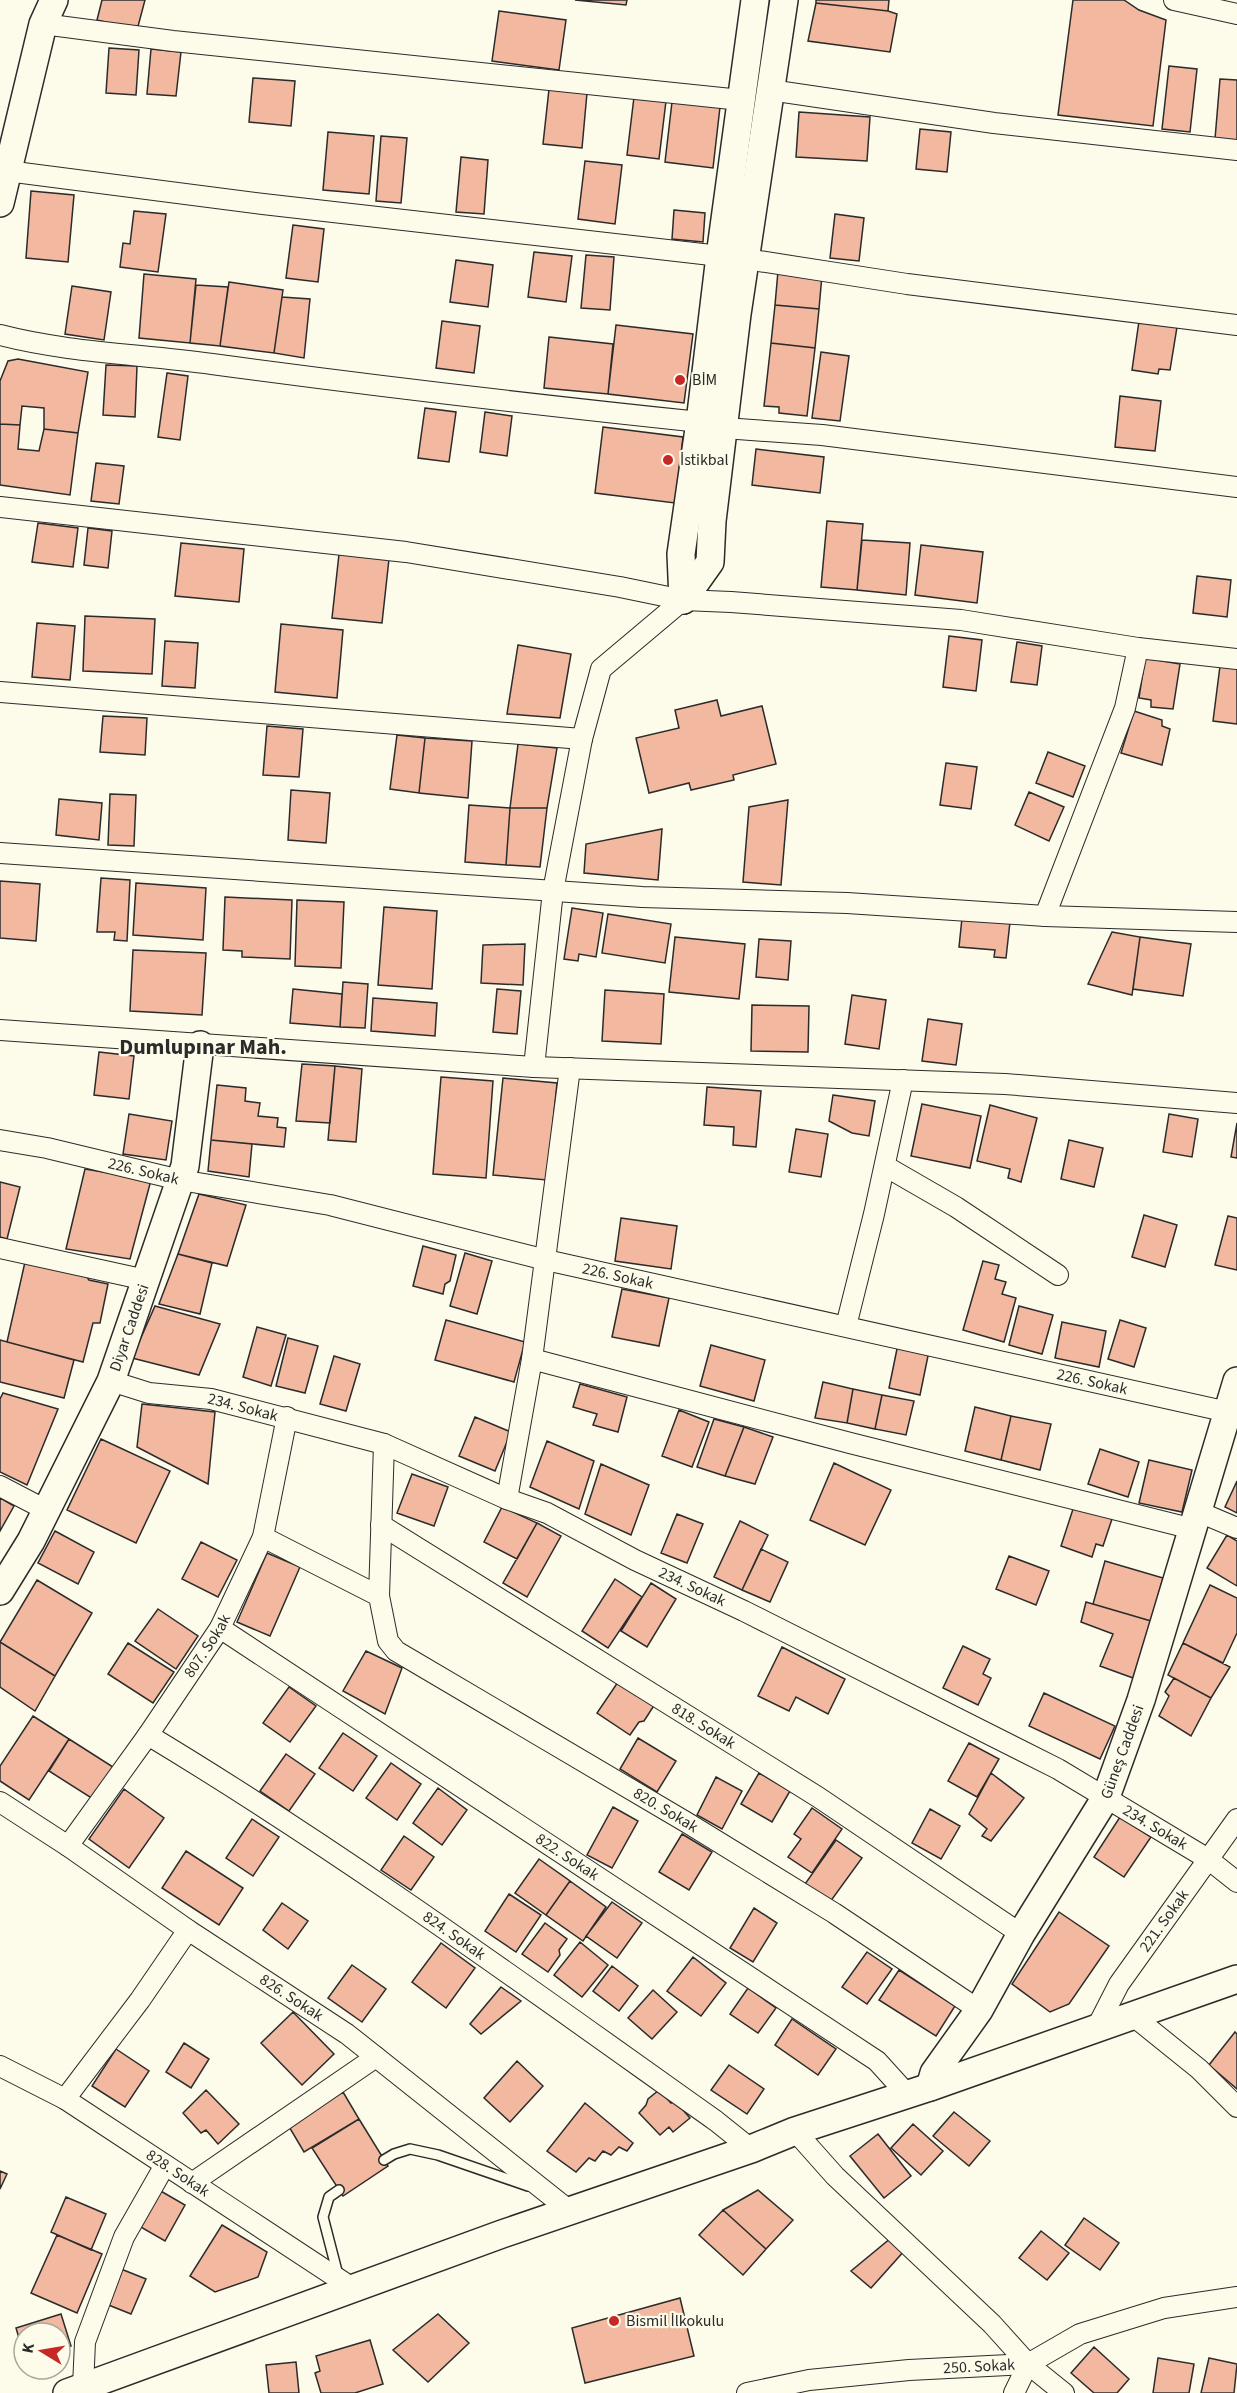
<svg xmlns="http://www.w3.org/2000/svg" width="1237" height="2393" viewBox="0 0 1237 2393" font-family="'Source Sans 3',sans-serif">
<rect width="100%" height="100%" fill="#fdfbea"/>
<!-- building -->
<path fill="#f2b8a0" stroke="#2b2b2b" stroke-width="1.5" d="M102,0H145L137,30L97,20Z
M575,0H627L626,5Z
M816,0H889L888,11L816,3Z
M1073,0H1124L1139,10L1166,20L1153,126L1058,115Z
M816,3L888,11L897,14L890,52L808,41Z
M499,11L566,20L559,70L492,61Z
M109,48L139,50L136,95L106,93Z
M151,49L181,52L176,96L147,94Z
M1169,66L1197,69L1190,132L1162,129Z
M253,78L295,81L291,126L249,122Z
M1220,79L1237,80V141L1215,139Z
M549,89L587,93L582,148L543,144Z
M634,97L666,101L659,159L627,155Z
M672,102L720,107L713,168L665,162Z
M799,112L870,117L867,161L796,157Z
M920,129L951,132L947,172L916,169Z
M328,132L374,136L369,194L323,190Z
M381,136L407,138L401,203L376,201Z
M461,157L488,160L484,214L456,212Z
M585,161L622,165L615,224L578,219Z
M31,191L74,195L68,262L26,258Z
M674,210L705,213L703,242L672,239Z
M134,211L166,214L158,272L120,267L123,243L130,244Z
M835,214L864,218L859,261L830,258Z
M293,225L324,229L318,282L286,278Z
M534,252L572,256L566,302L528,297Z
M586,255L614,257L610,310L581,308Z
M456,260L493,265L488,307L450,302Z
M778,271L822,275L819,309L775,305Z
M144,274L196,279L190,343L139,338Z
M229,282L283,290L274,353L220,346Z
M196,285L228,287L220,346L190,343Z
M72,286L111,292L104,340L65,334Z
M282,297L310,299L304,358L274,353Z
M775,305L819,309L815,348L771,343Z
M442,321L480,326L474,373L436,368Z
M1139,321L1177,327L1170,370L1159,369L1158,374L1132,370Z
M616,325L693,334L684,403L608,394Z
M549,337L613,344L608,394L544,388Z
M771,343L815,348L807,416L779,413V407L764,406Z
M821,352L849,356L840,421L812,418Z
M18,359L88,372L78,433L44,429V408L22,406L20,425L0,424V381L8,361Z
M106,365L137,366L135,417L103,415Z
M167,373L188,376L180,440L158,437Z
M1120,396L1161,401L1155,451L1115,447Z
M425,408L456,412L449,462L418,458Z
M485,412L512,416L507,456L480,452Z
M0,424L20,425L18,449L39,451L44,429L78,433L70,495L0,485Z
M603,427L683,437L675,503L595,493Z
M756,449L824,457L820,493L752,485Z
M96,463L124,466L119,504L91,501Z
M827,521L863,524L857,590L821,587Z
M38,523L78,528L73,567L32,562Z
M88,528L112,531L108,568L84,565Z
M862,540L910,543L906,595L857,590Z
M181,543L244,549L239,602L175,596Z
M921,545L983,552L977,603L915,595Z
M339,554L389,559L382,623L332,618Z
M1197,576L1231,580L1227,617L1193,613Z
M85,616L155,619L152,674L83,671Z
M37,623L75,626L70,680L32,677Z
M281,624L343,630L337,698L275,692Z
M949,636L982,640L976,691L943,687Z
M165,641L198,643L195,688L162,686Z
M1017,642L1042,646L1037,685L1011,682Z
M518,645L571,654L560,718L507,714Z
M1145,658L1180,664L1173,709L1151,707V700L1139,698Z
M1220,666L1237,668V724L1213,721Z
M717,700L721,716L762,706L776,764L733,775L734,780L691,790L689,783L649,793L636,738L679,728L675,710Z
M1134,711L1162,720V726L1170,729L1162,765L1121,753Z
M103,716L147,718L145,755L100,752Z
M267,726L303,729L299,777L263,775Z
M397,735L425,738L419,793L390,789Z
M425,738L472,741L468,798L419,793Z
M518,744L557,748L547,808H510Z
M1048,752L1085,766L1073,797L1036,783Z
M946,763L977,767L971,809L940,805Z
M291,790L330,793L326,843L288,840Z
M1029,792L1064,807L1049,841L1015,825Z
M110,794L136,795L134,846L108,845Z
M59,799L102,803L99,840L56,835Z
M788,800L781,885L743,882L749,807Z
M469,805L510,808L506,865L465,862Z
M510,808H547L540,867L506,865Z
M662,829L658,880L584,873L586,844Z
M101,878L130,880L127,941L114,940L115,932H97Z
M0,881L40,884L36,941L0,938Z
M136,883L206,888L203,940L133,935Z
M225,897L292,900L290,959L242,957V951L223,950Z
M297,900L344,902L341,968L295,966Z
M384,907L437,911L432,989L378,985Z
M572,908L603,913L596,957L579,954L578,961L564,959Z
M608,914L671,924L665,963L602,953Z
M962,918L1010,922L1006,958L994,957L995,950L959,947Z
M1112,932L1140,937L1132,995L1088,984Z
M675,937L745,944L739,999L669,992Z
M1140,937L1191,944L1183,996L1133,989Z
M759,939L791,941L788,980L756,977Z
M525,944L523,985L481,983L483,945Z
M133,950L206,953L202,1015L130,1011Z
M343,982L368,984L365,1028L340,1027Z
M293,989L342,994L340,1027L290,1023Z
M497,989L521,991L517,1034L493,1032Z
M605,990L664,994L661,1044L602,1041Z
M852,995L886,1000L879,1049L845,1044Z
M373,998L437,1003L435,1036L371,1031Z
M752,1005L809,1006L808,1052L751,1051Z
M928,1019L962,1024L956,1065L922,1061Z
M99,1052L134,1056L129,1099L94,1095Z
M302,1064L335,1066L330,1123L296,1121Z
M335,1066L362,1069L356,1142L328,1140Z
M441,1077L493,1081L486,1178L433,1174Z
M503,1078L557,1083L547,1180L493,1175Z
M217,1085L246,1088L245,1101L260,1103L258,1116L278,1118L277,1127L286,1128L284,1147L211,1140Z
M707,1087L761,1091L756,1147L733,1145L734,1127L704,1125Z
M833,1095L875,1101L869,1136L852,1133L829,1121Z
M922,1104L981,1116L970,1168L911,1156Z
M990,1105L1037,1118L1021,1182L1008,1178L1010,1169L977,1161Z
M129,1114L172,1121L166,1160L123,1154Z
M1169,1114L1198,1119L1192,1157L1163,1152Z
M1237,1123V1158L1231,1157Z
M796,1129L828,1134L821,1177L789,1172Z
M211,1140L252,1144L249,1177L208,1171Z
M1069,1140L1103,1148L1094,1187L1061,1179Z
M85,1169L151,1180L130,1259L66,1249Z
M0,1182L20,1187L7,1239L0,1237Z
M199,1194L246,1205L227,1266L178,1254Z
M1144,1215L1177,1225L1165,1267L1132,1257Z
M1228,1216L1237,1218V1270L1215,1265Z
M621,1218L677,1226L671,1269L615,1261Z
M423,1246L456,1255L450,1281L445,1284L443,1294L413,1286Z
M465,1253L492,1261L477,1314L450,1306Z
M178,1254L212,1263L200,1314L159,1304Z
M983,1261L999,1265L995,1279L1006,1282L1002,1294L1016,1298L1004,1342L963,1330Z
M25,1262L85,1274L89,1280L108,1284L100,1323H93L83,1362L7,1342Z
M622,1289L669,1298L659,1346L612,1337Z
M155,1306L220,1324L199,1375L132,1358Z
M1019,1306L1053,1315L1042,1354L1009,1345Z
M446,1320L525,1342L514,1382L435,1360Z
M1120,1320L1146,1328L1134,1367L1108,1359Z
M1062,1322L1106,1331L1099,1367L1055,1358Z
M257,1327L286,1335L271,1386L243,1377Z
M288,1338L318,1346L305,1393L276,1386Z
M0,1340L74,1360L64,1398L0,1382Z
M898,1344L929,1351L920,1395L889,1388Z
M711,1345L765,1360L754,1401L700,1386Z
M334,1356L360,1364L346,1411L320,1404Z
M823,1382L853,1389L847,1423L815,1418Z
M580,1384L627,1397L618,1432L593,1425L597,1414L573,1407Z
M853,1389L882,1395L875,1429L847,1423Z
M3,1393L58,1409L27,1485L0,1472V1399Z
M882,1395L914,1401L906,1435L875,1429Z
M142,1404L215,1412L208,1484L137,1447Z
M975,1407L1011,1416L1001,1460L965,1451Z
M679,1410L709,1422L692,1467L662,1456Z
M1011,1416L1051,1424L1040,1470L1001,1460Z
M475,1417L511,1432L495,1471L459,1456Z
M714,1419L744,1427L725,1476L697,1467Z
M744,1427L773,1437L755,1484L725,1476Z
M101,1439L170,1471L136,1543L67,1510Z
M547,1441L594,1461L579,1509L530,1487Z
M1100,1449L1139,1462L1128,1497L1088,1484Z
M1149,1460L1192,1470L1182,1512L1139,1503Z
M834,1463L891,1490L865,1545L810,1520Z
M601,1464L649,1485L631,1535L585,1514Z
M412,1474L448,1487L434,1526L397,1513Z
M1237,1481V1513L1225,1507Z
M0,1498L14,1506L0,1531Z
M1074,1506L1112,1519L1103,1546L1096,1544L1092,1557L1061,1546Z
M502,1507L537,1523L517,1559L484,1542Z
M677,1514L703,1524L687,1563L661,1553Z
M740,1521L768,1535L742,1590L714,1577Z
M537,1523L561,1536L527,1597L503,1583Z
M55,1531L94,1552L78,1584L38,1563Z
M1227,1535L1237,1541V1586L1207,1568Z
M201,1542L237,1560L218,1597L182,1579Z
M761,1549L788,1562L770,1602L742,1590Z
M267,1553L300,1567L270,1636L237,1622Z
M1009,1556L1049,1571L1036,1605L996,1589Z
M1105,1561L1163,1578L1151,1621L1093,1604Z
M615,1579L642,1597L608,1648L582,1631Z
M37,1580L92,1613L55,1676L0,1642Z
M651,1583L676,1599L647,1647L621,1631Z
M1210,1585L1237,1598V1633L1223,1663L1183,1643Z
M1086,1602L1151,1621L1133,1678L1100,1666L1113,1634L1081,1622Z
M158,1609L198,1636L176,1669L135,1641Z
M0,1642L55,1676L35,1711L0,1687Z
M128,1643L174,1672L153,1703L108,1674Z
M1183,1643L1230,1667L1211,1698L1168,1675Z
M963,1646L990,1659L983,1674L991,1678L978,1705L943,1688Z
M782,1647L845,1679L828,1714L796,1697L789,1711L758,1696Z
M366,1651L402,1668L385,1714L343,1691Z
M1174,1678L1211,1698L1191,1736L1159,1716L1169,1696L1165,1692Z
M618,1682L655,1704L644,1721L639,1722L630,1735L597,1713Z
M289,1687L316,1706L290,1742L263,1723Z
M1044,1693L1115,1726L1100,1759L1029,1726Z
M33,1716L69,1739L29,1800L0,1781V1766Z
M343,1733L377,1756L353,1791L319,1768Z
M638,1738L676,1761L657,1792L620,1769Z
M69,1739L113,1767L93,1799L49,1771Z
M969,1743L999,1759L977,1797L948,1781Z
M286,1754L315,1774L289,1811L260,1791Z
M391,1763L421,1784L397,1820L366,1798Z
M759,1773L790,1791L772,1822L741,1804Z
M991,1773L1024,1798L991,1841L982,1836L987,1829L969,1814Z
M716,1777L742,1791L722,1829L697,1815Z
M438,1788L467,1810L442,1845L413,1823Z
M124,1789L164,1818L129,1868L89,1839Z
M613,1807L638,1821L612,1868L587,1855Z
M812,1808L842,1829L812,1873L788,1857L801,1839L794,1834Z
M930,1809L960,1826L941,1859L912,1843Z
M1120,1817L1151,1837L1124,1877L1094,1857Z
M252,1819L279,1837L253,1876L226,1858Z
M682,1834L712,1852L689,1890L659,1872Z
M404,1836L434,1857L411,1890L381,1870Z
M836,1840L862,1858L830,1902L805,1884Z
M186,1851L243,1888L219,1925L162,1888Z
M539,1859L570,1881L546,1915L515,1893Z
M570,1881L606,1907L583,1941L546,1915Z
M509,1894L541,1915L516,1952L485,1931Z
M612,1902L642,1923L617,1958L586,1936Z
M282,1903L308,1921L288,1949L263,1930Z
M754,1908L777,1923L753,1962L730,1948Z
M1059,1912L1109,1946L1069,2004L1050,2012L1012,1984Z
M545,1923L567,1939L559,1950L560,1955L548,1972L522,1954Z
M580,1942L608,1965L582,1997L554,1975Z
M441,1943L475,1968L446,2008L412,1982Z
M867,1952L892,1969L867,2004L842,1987Z
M693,1957L726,1983L701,2016L667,1991Z
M352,1965L386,1989L362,2022L328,1998Z
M612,1966L638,1986L619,2011L593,1991Z
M899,1970L955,2006L936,2036L879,2000Z
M501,1987L521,2001L481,2034L470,2024Z
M748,1988L776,2008L758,2033L730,2014Z
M653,1990L677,2012L652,2039L628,2018Z
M293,2012L334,2054L302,2085L261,2043Z
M792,2019L836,2049L818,2075L775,2045Z
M1235,2032L1237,2034V2089L1209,2065Z
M184,2043L209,2059L191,2088L166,2072Z
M116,2049L149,2071L125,2107L92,2086Z
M517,2061L543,2086L510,2122L484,2098Z
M729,2065L764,2089L747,2114L711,2090Z
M206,2090L239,2124L218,2144L206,2130L201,2133L183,2113Z
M659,2090L671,2103L675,2101L690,2118L673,2132L669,2127L660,2135L639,2113L646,2105L648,2099Z
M343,2092L359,2119L304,2152L288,2125Z
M585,2103L633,2143L627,2151L619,2147L611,2155L603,2151L595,2161L589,2158L576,2172L547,2151Z
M954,2112L990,2141L969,2166L933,2136Z
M359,2119L388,2166L343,2196L312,2148Z
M913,2124L943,2151L921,2175L891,2148Z
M878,2134L911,2176L884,2198L850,2156Z
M0,2171L7,2174L0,2189Z
M159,2190L185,2205L165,2241L139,2226Z
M758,2190L793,2220L766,2249L723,2210Z
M66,2197L106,2214L91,2250L51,2232Z
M723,2210L766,2249L743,2275L699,2235Z
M1084,2218L1119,2243L1100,2270L1065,2245Z
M222,2225L267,2252L258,2277L215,2292L190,2276Z
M1041,2231L1069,2253L1047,2280L1019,2258Z
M57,2235L102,2254L77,2313L31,2293Z
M891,2238L905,2250L871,2288L851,2271Z
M121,2269L146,2279L131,2314L106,2304Z
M680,2298L694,2356L585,2383L572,2328Z
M61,2314L71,2346L60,2349V2333H24V2361L21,2362L16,2346L21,2345L16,2328Z
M438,2314L469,2343L428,2382L393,2350Z
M370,2340L383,2384L355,2393H321L315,2373L320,2371L316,2356Z
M1094,2347L1129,2379L1117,2393H1094L1071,2373Z
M1158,2358L1194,2364L1189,2393H1153Z
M1209,2358L1237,2364L1234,2393H1201Z
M296,2362L299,2393H269L266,2365Z"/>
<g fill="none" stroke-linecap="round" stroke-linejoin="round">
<defs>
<path id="lane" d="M384,2160L394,2154L410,2149L438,2155L528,2186
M338,2275L323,2217L329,2197L339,2190"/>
<g id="street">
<path d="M1174,0L1237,14"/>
<path d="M43,24L173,41L741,100"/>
<path d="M770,90L994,123L1237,150"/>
<path d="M7,171L263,204L720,256"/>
<path d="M746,259L907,284L1237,325"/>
<path d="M0,335C69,353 142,354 212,364C375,386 537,405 700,422"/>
<path d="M724,428L822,435L1237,487"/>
<path d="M0,507L406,552L620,587L683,600L731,602L961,620L1138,648L1237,659"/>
<path d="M0,692L582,739"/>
<path d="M0,853L642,897L847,903L1045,916L1237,922"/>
<path d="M1045,916L1125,708L1138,648"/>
<path d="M0,1030L534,1067L1005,1084L1237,1103"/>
<path d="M534,1067L553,891L582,739L601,669L683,600"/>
<path id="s1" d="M0,1140L47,1148L180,1180L330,1205L546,1260L1237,1414"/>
<path d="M885,1166L956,1207L1058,1275"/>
<path d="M0,1248L146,1280"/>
<path d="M846,1326L874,1214L903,1080"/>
<path d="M532,1359L850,1443L1193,1529"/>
<path id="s2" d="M111,1381L149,1393L211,1399L384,1444L507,1499L547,1513L635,1560L744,1611L1058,1769L1208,1859L1237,1882"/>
<path d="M0,1486L46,1510"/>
<path d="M507,1499L532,1359L570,1068"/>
<path d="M1199,1512L1237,1528"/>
<path id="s3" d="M381,1525L818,1797L1021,1934"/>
<path id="s4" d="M263,1537L379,1596L388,1641L396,1651L686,1822L834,1913L979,2010"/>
<path d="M379,1596L384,1444"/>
<path id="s5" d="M220,1628L877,2061L906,2093"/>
<path id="s6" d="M148,1735C344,1853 530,1989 716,2121L751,2149"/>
<path id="s7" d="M0,1802L68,1846L188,1930L347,2034L570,2211"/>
<path id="s8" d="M68,1846L148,1735L220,1628L263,1537L287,1417"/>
<path d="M1132,2015L1199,2069L1237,2107"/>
<path id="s9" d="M1097,2027L1119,1984L1237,1819"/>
<path id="s10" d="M0,2066L65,2099L354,2289"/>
<path d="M65,2099L140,2000L188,1930"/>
<path d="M795,2131L835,2176L992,2324L1028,2364L1064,2393"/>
<path d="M192,2183L376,2057"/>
<path d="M83,2387L85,2342L124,2237L165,2165"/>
<path id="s11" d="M747,2393L809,2380L909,2370L1028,2364L1080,2334L1164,2308L1237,2297"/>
<path d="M1014,2393L1028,2364"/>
</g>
<g id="secondary">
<path d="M0,203L43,24L54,0"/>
<path d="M683,600L710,562L712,521L737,314L784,0"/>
<path d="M683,600L681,554L700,422L720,256L755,0"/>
<path id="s12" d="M0,1591L31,1541L111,1381L185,1166L200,1045"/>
<path id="s13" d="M930,2087L934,2073L979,2010L1021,1934L1106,1797L1141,1700L1237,1381"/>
<path d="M67,2393L502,2234L751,2149L795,2131L930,2087L1237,1979"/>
</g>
</defs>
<!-- lane casing -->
<use href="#lane" stroke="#2b2b2b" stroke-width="12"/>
<!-- street casing -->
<use href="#street" stroke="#2b2b2b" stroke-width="22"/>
<!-- secondary casing -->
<use href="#secondary" stroke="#2b2b2b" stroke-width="30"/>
<!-- lane -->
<use href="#lane" stroke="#fdfbea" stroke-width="9"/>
<!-- street -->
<use href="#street" stroke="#fdfbea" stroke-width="20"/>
<!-- secondary -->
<use href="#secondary" stroke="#fdfbea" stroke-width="27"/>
</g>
<!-- markers -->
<g fill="#c62828" stroke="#fdfbea" stroke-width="2">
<circle cx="680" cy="380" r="6"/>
<circle cx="668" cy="460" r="6"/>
<circle cx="614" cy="2321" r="6"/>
</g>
<g text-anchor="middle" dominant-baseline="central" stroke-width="4.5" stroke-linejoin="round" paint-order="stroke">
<!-- poi labels -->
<g font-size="16" fill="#2b2b2b" stroke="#fdfbea" text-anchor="start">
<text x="692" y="380">BİM</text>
<text x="680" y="460">İstikbal</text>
<text x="626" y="2321">Bismil İlkokulu</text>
</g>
<!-- street labels -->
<g font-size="16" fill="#2b2b2b" stroke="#fdfbea">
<text stroke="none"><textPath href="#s1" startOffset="147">226. Sokak</textPath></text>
<text stroke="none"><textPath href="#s1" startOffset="633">226. Sokak</textPath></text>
<text stroke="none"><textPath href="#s12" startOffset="294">Diyar Caddesi</textPath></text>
<text stroke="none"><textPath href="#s1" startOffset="1119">226. Sokak</textPath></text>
<text stroke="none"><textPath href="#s2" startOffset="135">234. Sokak</textPath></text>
<text stroke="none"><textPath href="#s2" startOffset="621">234. Sokak</textPath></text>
<text stroke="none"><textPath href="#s8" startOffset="244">807. Sokak</textPath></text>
<text stroke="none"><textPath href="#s3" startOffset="380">818. Sokak</textPath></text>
<text stroke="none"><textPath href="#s13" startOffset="388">Güneş Caddesi</textPath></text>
<text stroke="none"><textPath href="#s4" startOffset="502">820. Sokak</textPath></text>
<text stroke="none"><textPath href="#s2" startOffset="1143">234. Sokak</textPath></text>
<text stroke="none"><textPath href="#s5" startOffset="416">822. Sokak</textPath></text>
<text stroke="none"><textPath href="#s9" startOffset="126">221. Sokak</textPath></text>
<text stroke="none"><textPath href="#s6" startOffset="366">824. Sokak</textPath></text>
<text stroke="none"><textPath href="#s7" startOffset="351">826. Sokak</textPath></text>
<text stroke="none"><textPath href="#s10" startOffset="208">828. Sokak</textPath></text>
<text stroke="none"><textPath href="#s11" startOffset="234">250. Sokak</textPath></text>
</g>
<!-- district labels -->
<g font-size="22" font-weight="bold" fill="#2b2b2b" stroke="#fdfbea">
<text x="203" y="1047">Dumlupınar Mah.</text>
</g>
</g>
<!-- north arrow -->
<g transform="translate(42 2351) rotate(281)"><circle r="28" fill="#fdfbea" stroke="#a9a89e" stroke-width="1.5"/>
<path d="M0-4.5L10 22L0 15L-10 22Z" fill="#c62828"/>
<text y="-9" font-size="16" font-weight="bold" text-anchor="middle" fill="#2b2b2b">K</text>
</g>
</svg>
